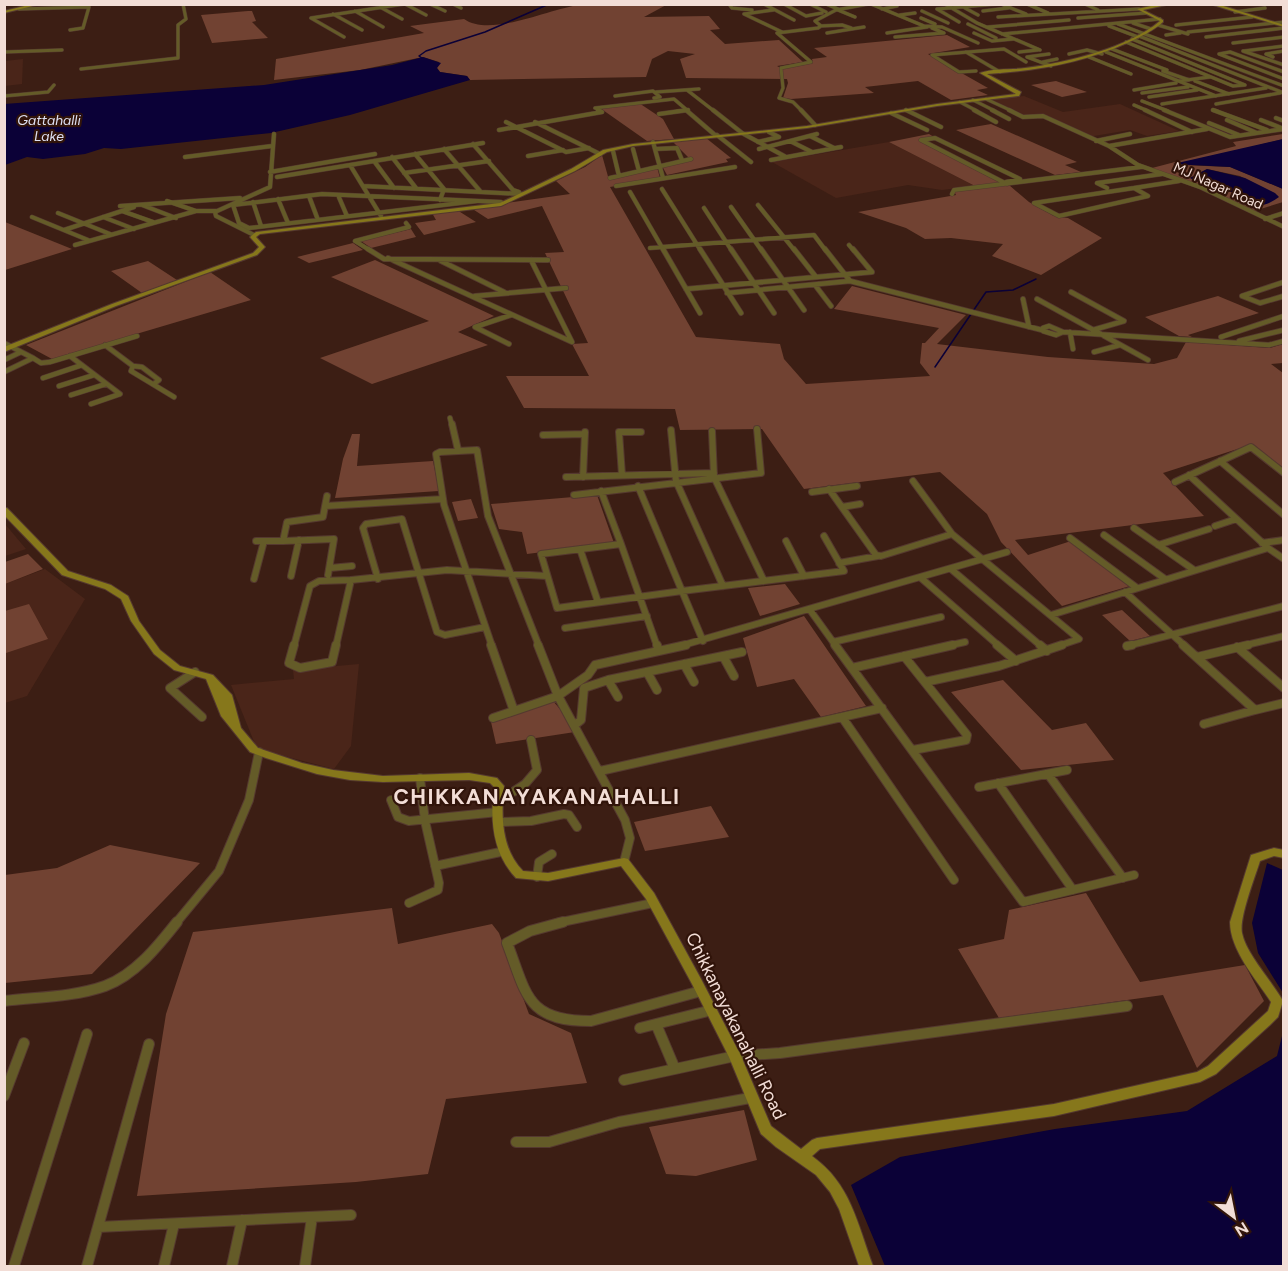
<svg xmlns="http://www.w3.org/2000/svg" width="1288" height="1271" viewBox="0 0 1288 1271" font-family="Figtree,sans-serif">
<rect width="100%" height="100%" fill="#3c1e14"/>
<!-- built -->
<path fill="#4a2519" d="M23,59L22,84L5,86V61Z
M1024,96L1063,112L1120,104L1179,131L1147,136L1130,130L1088,137L1042,115L1025,117L991,99Z
M889,142L975,186L942,190L908,185L836,198L772,162Z
M4,524H5L26,549L5,556Z
M45,569L85,599L27,696L5,703V584Z
M359,664L351,746L334,769L257,749L231,685L294,679L293,670Z"/>
<!-- green -->
<path fill="#714232" fill-rule="evenodd" d="M668,4L644,17L709,16L720,29L710,30L725,44L779,40L803,62L777,66L783,69L813,63L812,59L827,57L814,48L947,35L970,47L928,54L988,88L977,90L988,95L951,100L918,81L865,87L874,93L791,99L783,98L788,83L787,79L686,78L680,59L695,54L668,51L652,59L646,77L470,80L467,76L440,72L437,68L439,62L423,57L360,70L274,80L276,59L424,33L410,26L464,19C491,38 550,8 580,5C608,1 639,5 668,4Z
M248,11H252L256,21L252,22L268,38L212,43L201,15Z
M1056,81L1087,92L1062,97L1031,85Z
M639,103L663,119L674,139L647,141L600,108Z
M991,124L1077,162L1065,165L1081,172L1055,175L956,130Z
M929,134L934,137L919,140L1004,183L975,186L889,142Z
M1283,134V139L1182,165L1230,167L1283,189V202L1254,211L1152,168L1236,146L1233,142ZM1207,169L1240,176L1278,196L1247,206L1238,201L1245,197L1190,178Z
M706,138L731,158L726,159L728,162L667,175L662,166L690,159L672,141Z
M602,155L609,180L657,167L660,178L610,187L696,337L780,344L784,359L806,384L930,376L920,363L922,343H925L939,328L834,309L852,286L966,315L937,344L1048,357L1154,364L1177,358L1186,342L1270,348L1283,344V363L1271,364L1283,373V468L1253,444L1163,473L1204,516L1015,540L1028,555L1071,541L1130,586L1062,606L1001,542L987,514L940,472L804,489L762,429L680,430L675,409L524,408L506,376H589L572,344L588,343L545,253L564,252L542,206L488,219L471,208L570,194L556,181L585,167Z
M1009,185L1029,202L1054,216L1068,218L1102,238L1041,275L992,256L1003,244L951,238L925,239L906,228L858,212L956,195L954,191Z
M457,210L476,222L424,235L415,223L436,220L432,213Z
M4,222H5L72,249L5,270Z
M411,229L416,237L371,248L361,241Z
M353,243L363,250L309,263L297,257Z
M375,260L494,316L458,332L488,345L372,384L320,358L429,321L331,277Z
M148,261L177,280L142,293L111,271Z
M210,272L251,300L52,359L26,345Z
M1218,296L1259,313L1188,335L1192,337L1179,336L1145,317Z
M352,434H360L357,466L433,461L439,491L335,498L343,459Z
M597,495L614,543L527,554L522,532L499,529L491,504Z
M471,499L478,518L458,521L452,502Z
M28,554L43,569L5,584V562Z
M785,584L800,604L760,616L748,588Z
M29,604L48,639L6,653L5,611Z
M1122,610L1150,636L1130,641L1102,615Z
M804,616L866,706L821,717L794,679L757,687L743,638Z
M1003,680L1052,730L1086,723L1114,760L1021,770L951,692Z
M553,701L576,728L575,732L496,744L491,722Z
M711,806L729,837L645,851L634,822Z
M110,845L200,863L92,974L5,983V875L57,868Z
M1086,893L1140,982L1245,965L1264,1001L1197,1068L1163,995L999,1018L958,949L1004,939L1009,910Z
M392,908L398,944L492,924L499,933L529,1014L571,1033L587,1083L446,1099L428,1174L356,1182L137,1196L166,1014L193,932Z
M744,1110L757,1160L696,1176L666,1174L649,1127Z"/>
<!-- water -->
<path fill="#0b0137" d="M423,57L441,63L437,68L440,72L467,76L470,80L350,115L271,133L121,149L104,148L85,154L43,159L27,157L5,165L4,104L264,85L392,65Z
M1283,139V189L1230,167L1173,164Z
M1207,169L1245,178L1275,193L1279,197C1266,207 1252,209 1238,201L1245,197L1233,192H1220L1190,178Z
M1267,863L1283,870V993L1258,953L1252,923Z
M1283,1032V1266H885L851,1185L900,1157L1055,1129L1187,1111L1277,1056Z"/>
<g fill="none" stroke-linecap="round" stroke-linejoin="round">
<!-- stream -->
<path stroke="#0b0137" stroke-width="1.5" d="M422,58L419,56L426,51L485,32L549,4
M935,367L986,292L1013,290L1036,279"/>
<defs>
<path id="street-far5" d="M405,4L426,15
M430,4L445,11
M453,4L461,8
M729,4L732,8L752,10
M764,4L794,20
M784,4L806,16L822,13
M810,4L826,12
M826,4L838,9
M871,4L924,26L942,27L978,43
M945,4L977,23L1040,50
M1001,4L1026,14
M1027,4L1048,13
M1085,4L1098,10
M380,7L402,19
M965,8L978,15
M19,9L89,7L83,28L70,30
M882,9L897,6
M773,10L744,14L782,32
M838,10L855,17
M355,11L383,27
M922,11L948,23
M983,11L1008,8
M1235,12L1265,8
M333,14L362,30
M900,15L915,13
M998,17L1139,9
M921,18L935,24
M1078,18L1146,13
M959,22L937,9L997,4
M1133,23L1151,29
M968,24L996,38
M1118,24L1284,86
M1158,25L1188,34
M1176,25L1252,17
M820,26L842,25L851,28
M1109,26L1138,37
M988,27L1069,20
M1188,32L1284,22
M827,33L864,27
M887,33L927,27
M974,33L992,41L1013,39
M1002,34L1160,19
M1166,35L1180,33
M1139,36L1284,93
M344,37L311,18L404,4
M895,37L944,33L932,28
M1206,37L1284,28
M1126,42L1233,86L1245,85L1132,39
M1233,43L1284,37
M1112,49L1167,70
M1243,51L1284,65
M1244,51L1284,46
M4,52L62,50
M966,52L1000,72
M1019,52L1038,50
M1106,52L1216,96
M1049,54L1027,57L1051,66
M1069,54L1087,50L1102,54
M1089,57L1131,74
M1273,57L1266,54L1284,51
M1043,62L1057,59
M81,69L178,58V25L186,19L183,4
M976,71L959,72L932,55L1004,49L1026,62
M1163,71L1189,80
M1284,72L1230,52L1219,54L1284,79
M1179,81L1210,77
M1195,81L1229,94
M687,90L714,111
M1134,90L1176,83
M656,92L699,89
M1142,93L1188,87
M4,96L48,92L54,85
M615,96L653,91L660,97L654,98
M1149,97L1197,90
M986,99L1012,111
M973,100L995,111
M1142,101L1168,111
M960,102L977,111
M1162,104L1266,88
M1216,104L1280,93
M1134,105L1148,111
M906,110L909,111
M1213,110L1217,111
M601,111L595,108L674,99L688,111
M677,111L688,110
M802,111L793,102L779,98L783,88L781,68L811,62L777,33L818,28L821,26L815,21L836,10L868,4"/>
<path id="street-far4" d="M598,110L602,112
M686,110L715,135
M713,110L742,133L786,157
M801,110L815,125
M906,110L941,127
M974,110L996,122
M992,110L1009,119
M1009,110L1023,117L1043,116L1109,146L1138,165L1200,187L1284,227
M1145,110L1192,132
M1164,110L1230,137L1284,129
M1213,110L1267,130
M891,113L927,130
M659,114L688,110
M1276,118L1284,121
M1227,120L1257,133
M1261,120L1284,129
M506,122L566,152L589,148
M535,122L600,154
M1209,123L1239,135
M499,130L602,112
M717,135L751,162
M810,136L834,148
M790,141L812,152
M1096,141L1130,134
M653,142L663,178
M758,142L779,137L769,132
M473,144L513,190L519,192
M1109,146L1207,129
M444,149L480,191
M633,149L639,171
M655,149L677,148L682,160
M759,149L817,134
M613,151L619,176
M415,154L444,189L440,200
M528,156L563,150
M185,157L272,146
M392,157L416,188
M771,160L841,147
M374,161L394,188
M350,165L483,143
M270,172L375,154
M404,173L489,161
M277,177L350,165L381,216
M610,178L691,159
M1007,184L921,140L935,138L1020,179L1006,182L1009,183
M363,186L521,194
M616,186L735,167
M1107,188L1097,183L1162,174
M1134,188L1148,196L1059,216L1034,203Z
M1134,188L1179,181
M662,189L701,251
M630,192L664,251
M952,194L954,190L1141,167
M338,195L347,216
M309,196L318,220
M278,199L288,223
M477,201L249,228L239,223L233,205L322,194L501,202
M253,202L261,226
M142,205L176,218
M758,205L795,251
M120,206L240,198
M731,207L762,251
M704,208L732,251
M122,211L153,222
M196,211H216
M58,213L110,234
M32,217L88,240
M103,217L134,229
M1265,219L1284,213
M64,230L134,207
M254,235L216,216L215,212L270,187L274,134
M75,245L196,211L167,201
M849,245L854,251
M650,248L814,235L826,251
M371,251L355,241L409,227L406,223"/>
<path id="street-far3" d="M368,249L384,259L548,260
M663,249L700,313
M700,249L741,313
M731,249L774,313
M761,249L804,310
M794,249L816,277
M825,249L850,281
M388,258L572,342L531,260
M439,260L504,292
M1284,282L1242,296L1260,303L1284,296
M815,285L831,306
M686,289L872,272L853,249
M1071,292L1124,321L1093,330
M727,293L850,281L1042,330
M475,296L566,288
M1023,299L1029,327
M1037,299L1148,360
M1049,326L1063,332L1056,335L1043,331V328Z
M1063,332L1269,345L1284,341
M1070,332L1073,349
M1221,337L1284,316
M1239,341L1284,330
M4,343L33,358L4,372
M509,344L475,327L511,315
M105,345L133,366L131,371L174,397
M1094,352L1120,345
M70,356L120,394
M33,358L41,363L50,362L137,336
M4,360L21,352
M133,366L142,367L159,380L155,383
M43,378L82,365
M59,386L94,375
M71,395L106,384
M91,404L120,394
M450,418L452,426"/>
<path id="street-far2" d="M452,424L458,450
M671,430L676,481L723,586
M712,431L714,477L764,581
M543,435L585,434
M1220,461L1284,515
M622,475L619,432H641
M1189,475L1268,548
M566,477L714,473
M583,477L585,432
M913,481L952,534
M1175,482L1251,447L1284,473
M829,489L876,555L881,556L952,534L1079,639L1058,646
M601,491L621,544L541,554L557,608L682,591L638,486
M812,492L857,486
M574,495L761,473L757,429
M325,506L327,496
M842,507L860,504
M1215,526L1236,519
M1134,528L1194,570
M1104,535L1165,579
M1070,538L1137,588
M256,541H283L287,522L323,517L325,506L443,499
M283,541L334,539L328,575
M786,541L804,576
M1262,543L1284,540
M621,544L657,646
M1158,545L1209,529
M580,549L598,602
M839,563L878,556
M330,568L352,566
M951,569L1041,646
M291,576L299,540
M921,578L999,646
M254,579L264,541
M378,579L363,528L366,524L402,519L437,632L445,635L485,627
M351,580L447,570L547,576
M1125,592L1185,646
M810,610L836,646
M1051,615L1268,548L1284,559
M565,628L647,616
M703,641L682,591L844,571L824,536
M833,642L941,617
M294,646L310,586L319,581L351,580
M336,646L351,580
M492,646L444,505L436,454L440,452L477,450L488,516L539,646
M680,646L1007,552
M947,646L965,642
M1127,646L1284,606
M1242,646L1284,636"/>
<path id="street-far1" d="M294,645L289,663L300,668L332,662L336,645
M491,645L514,711
M657,645L659,651
M835,645L1023,902L1134,875
M997,645L1016,661
M1040,645L1047,651
M1183,645L1255,710L1284,703
M1127,646L1132,645
M1237,647L1284,688
M723,656L734,676
M904,656L967,735L966,740L913,750
M1197,657L1248,645
M684,664L694,682
M852,668L953,645
M195,672L170,688L202,717
M647,672L657,690
M608,680L618,697
M925,682L999,666L1062,645
M514,711L558,696L538,645
M842,717L954,880
M493,718L514,711
M576,724L581,720L584,688L608,680L742,652
M1204,724L1255,710
M600,771L882,708
M1048,774L1123,878
M998,783L1073,890
M979,787L1067,770
M391,800L398,817L409,821L498,812
M498,802L525,784L537,770L531,740
M499,822L531,821L564,814L569,815L577,827
M624,862L630,838L625,820L558,696L588,675L595,665L686,645
M435,866L505,851
M537,877L539,862L552,854
M409,903L438,890L439,883L425,821L420,778
M176,923L219,871L249,800L259,752
M557,923L653,903"/>
<path id="street" d="M563,922L530,931L507,943C527,995 526,1021 591,1021L701,991
M4,1001C37,997 74,997 105,986C135,975 158,946 177,922
M640,1028L656,1024
M675,1069L656,1024L712,1010
M624,1080L735,1056L780,1053L1127,1006
M4,1096L24,1043
M516,1142H549L619,1122L750,1098
M98,1227L351,1215
M14,1266L87,1034
M87,1266L149,1044
M164,1266L174,1224
M232,1266L242,1220
M305,1266L312,1217"/>
<path id="secondary" d="M33,4H41L4,13V11Z
M1160,4H1171L1143,10L1163,20V22C1153,31 1140,37 1127,43C1082,63 1036,71 987,74L1021,92L1019,96L937,106L807,128L633,146L607,152L575,171L501,206L260,234L256,237L265,247L257,255L116,306L4,352V347L112,304L253,253L259,247L250,237L256,232L500,203L571,169L603,150L633,144L807,126L937,104L1016,94L980,73C993,68 1011,70 1025,68C1066,63 1128,48 1160,21L1137,9Z
M1210,4H1217L1284,25V27Z
M4,508H7L68,571L111,585L128,596L139,621L160,650L180,666L213,675L232,695L241,728L258,748L302,763L333,770L383,776L469,773L497,778L504,786C501,815 501,849 523,871L548,873L624,858L628,859L654,893L701,979L741,1056L771,1126L801,1149L812,1140L817,1138L1054,1104L1197,1072L1208,1066L1268,1011L1271,1002C1256,979 1230,950 1230,922L1251,855L1274,848L1284,850V858L1274,856L1260,861C1255,877 1239,918 1242,933C1246,954 1272,981 1283,1001L1278,1017L1270,1025L1216,1074L1200,1082L1054,1116L820,1149L812,1156C851,1184 857,1223 873,1266H859L839,1209L830,1192L816,1175L776,1147L761,1134L729,1057L692,984L646,899L621,866L548,881L516,878C492,853 490,819 494,787L490,783L469,780L383,782L350,780L317,774L266,758L250,752L221,716L206,679L174,670L154,654L131,621L121,599L105,589L62,575L4,515Z"/>
</defs>
<!-- street-far5 casing -->
<use href="#street-far5" stroke="#55392f" stroke-width="4"/>
<!-- street-far4 casing -->
<use href="#street-far4" stroke="#55392f" stroke-width="5"/>
<!-- street-far3 casing -->
<use href="#street-far3" stroke="#55392f" stroke-width="6"/>
<!-- street-far2 casing -->
<use href="#street-far2" stroke="#55392f" stroke-width="8"/>
<!-- street-far1 casing -->
<use href="#street-far1" stroke="#55392f" stroke-width="10"/>
<!-- street casing -->
<use href="#street" stroke="#55392f" stroke-width="12"/>
<!-- secondary casing -->
<use href="#secondary" stroke="#55392f" stroke-width="2"/>
<!-- street-far5 -->
<use href="#street-far5" stroke="#645b28" stroke-width="3"/>
<!-- street-far4 -->
<use href="#street-far4" stroke="#645b28" stroke-width="4"/>
<!-- street-far3 -->
<use href="#street-far3" stroke="#645b28" stroke-width="4.5"/>
<!-- street-far2 -->
<use href="#street-far2" stroke="#645b28" stroke-width="6"/>
<!-- street-far1 -->
<use href="#street-far1" stroke="#645b28" stroke-width="8"/>
<!-- street -->
<use href="#street" stroke="#645b28" stroke-width="10"/>
<!-- secondary -->
<use href="#secondary" fill="#86771b" fill-rule="evenodd"/>
</g>
<g text-anchor="middle" dominant-baseline="central" stroke-width="4.5" stroke-linejoin="round" paint-order="stroke">
<!-- far-water labels -->
<g font-size="14" font-style="italic" fill="#dee1f4" stroke="#31140a">
<text x="49" y="120">Gattahalli<tspan x="49" dy="16">Lake</tspan></text>
</g>
<!-- far-street labels -->
<g font-size="14" fill="#f2ddd6" stroke="#31140a">
<text transform="translate(1218 186) rotate(24)">MJ Nagar Road</text>
</g>
<!-- near-street labels -->
<g font-size="18" fill="#f2ddd6" stroke="#31140a">
<text transform="translate(736 1026) rotate(64)">Chikkanayakanahalli Road</text>
</g>
<!-- district labels -->
<g font-size="21" font-weight="bold" letter-spacing="1.5" fill="#f2ddd6" stroke="#31140a">
<text x="537" y="796">CHIKKANAYAKANAHALLI</text>
</g>
</g>
<!-- border -->
<rect width="1288" height="1271" fill="none" stroke="#f2ddd6" stroke-width="12"/>
<!-- north arrow -->
<g transform="translate(1234 1217) rotate(148)" stroke="#31140a" stroke-width="4.5" paint-order="stroke">
<path d="M0-4.5L10 22L0 15L-10 22Z" fill="#f2ddd6"/>
<text y="-9" font-size="16" font-weight="bold" text-anchor="middle" fill="#f2ddd6">N</text>
</g>
</svg>
